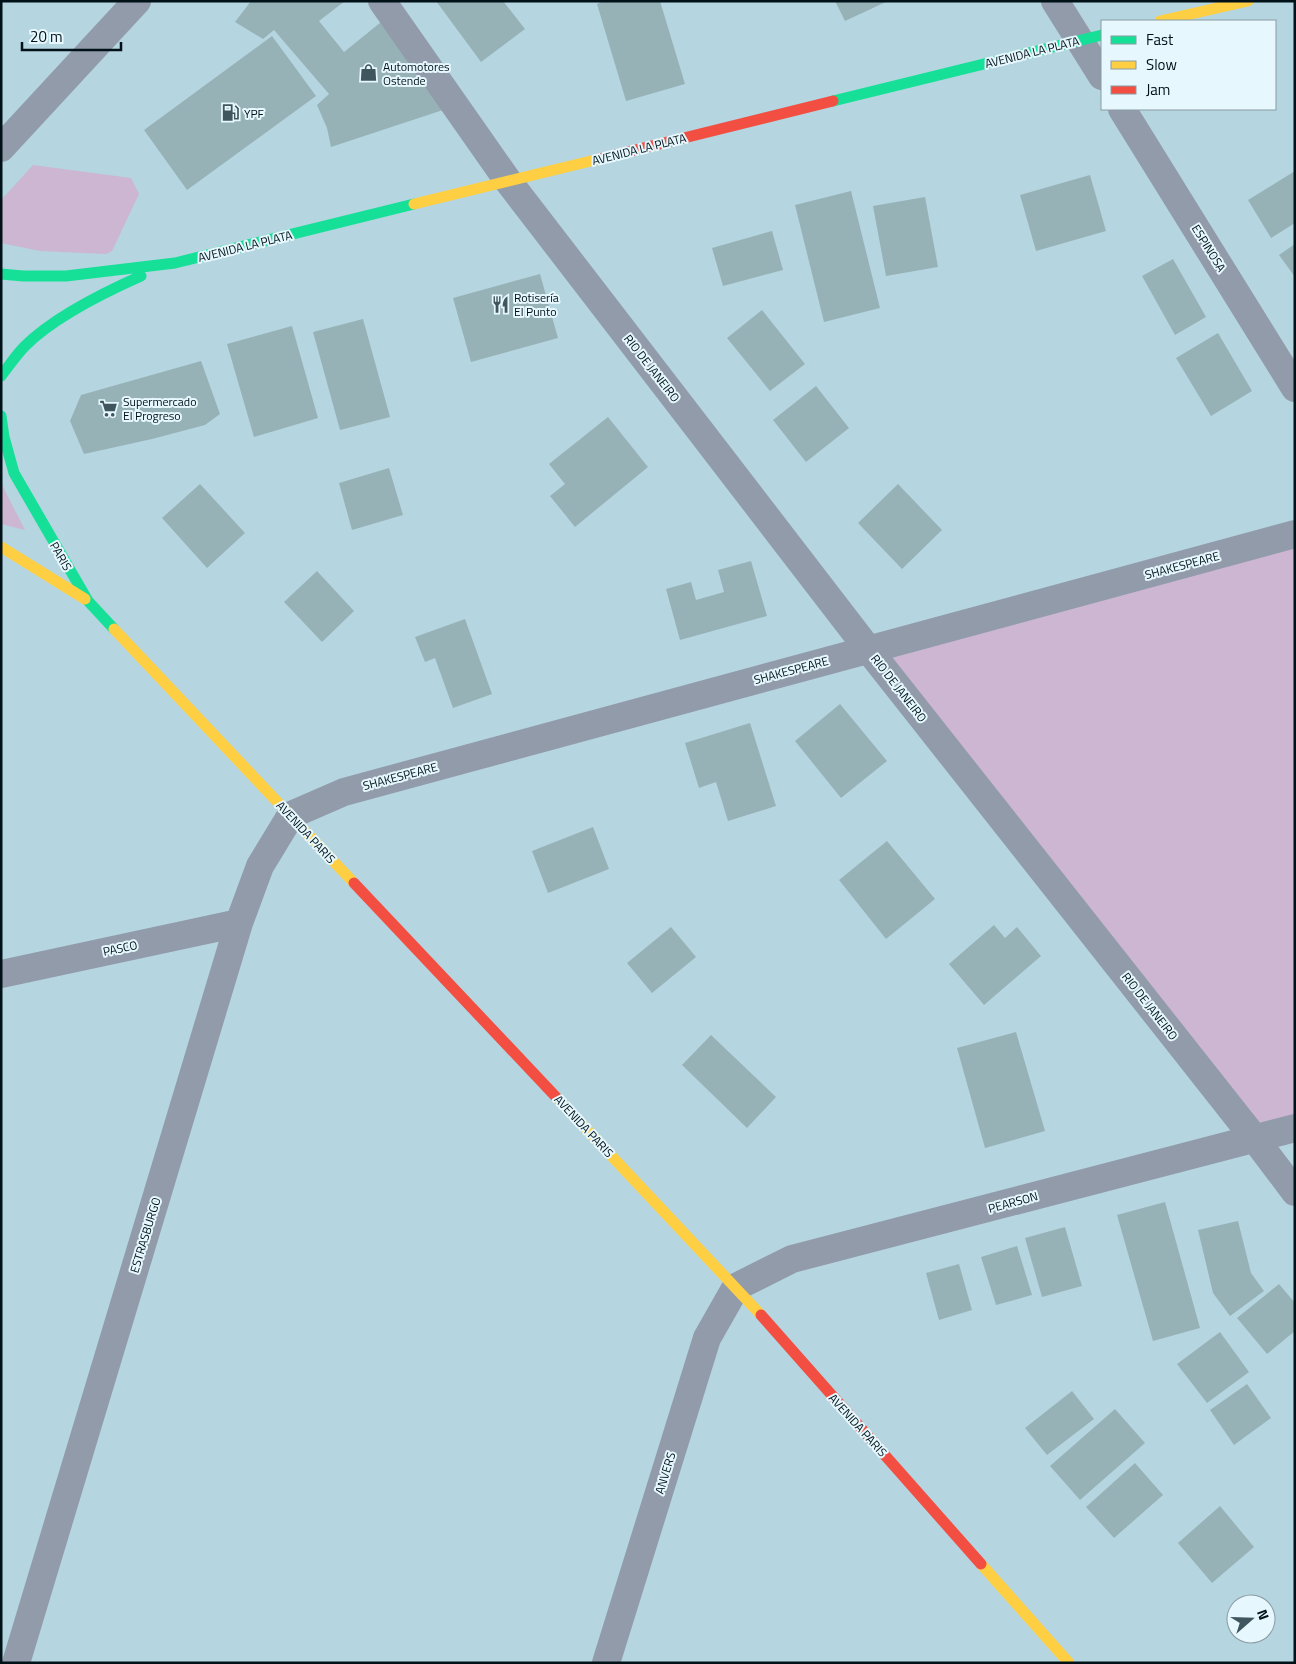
<svg xmlns="http://www.w3.org/2000/svg" width="1296" height="1664" viewBox="0 0 1296 1664" font-family="'Titillium Web',sans-serif">
<rect width="100%" height="100%" fill="#b5d5e0"/>
<!-- green -->
<path fill="#ccb6d2" d="M33,165L131,178L139,194L112,251L106,254L40,251L1,243V200Z
M1,483L25,530L1,524Z
M1295,534V1128L1255,1139L868,649Z"/>
<!-- building -->
<path fill="#97b2b7" d="M251,1H345L319,21L344,52L386,18L443,110L331,147L327,128L317,105L329,94L274,30L263,39L235,22Z
M436,1H503L525,29L481,62Z
M604,1H660L685,84L626,101L597,4Z
M835,1H888L845,21Z
M272,36L316,96L187,190L144,130Z
M1295,171V223L1271,238L1248,200Z
M1090,175L1106,231L1036,251L1020,195Z
M851,191L880,308L824,322L795,205Z
M925,197L938,267L886,276L873,206Z
M772,231L783,270L723,286L712,248Z
M1295,244V277L1279,255Z
M1173,259L1206,317L1175,335L1142,276Z
M540,274L558,338L471,362L453,298Z
M762,310L805,364L770,391L727,338Z
M363,319L390,417L340,430L313,332Z
M292,326L318,418L254,437L227,344Z
M1218,333L1252,391L1211,416L1176,358Z
M201,361L220,414L205,425L152,439L84,454L70,421L81,395Z
M816,386L849,428L806,462L773,420Z
M608,417L648,467L575,527L550,496L565,484L549,464Z
M389,468L403,515L352,530L339,483Z
M200,484L245,533L207,568L162,518Z
M898,484L942,530L902,569L858,523Z
M751,561L767,616L680,640L666,589L691,582L696,600L724,592L718,570Z
M317,571L354,611L322,642L284,602Z
M465,619L492,694L453,708L435,658L425,662L415,637Z
M840,704L887,761L841,798L795,741Z
M750,723L776,806L728,821L716,782L699,788L685,743Z
M593,827L609,869L548,893L532,851Z
M887,841L935,899L886,939L839,880Z
M994,925L1005,938L1017,927L1041,956L984,1005L949,964Z
M671,927L696,957L652,993L627,963Z
M1016,1032L1045,1131L985,1148L957,1048Z
M711,1035L776,1097L747,1128L682,1065Z
M1165,1202L1200,1328L1153,1341L1117,1215Z
M1238,1221L1251,1273L1264,1291L1230,1316L1213,1293L1198,1230Z
M1065,1227L1082,1286L1042,1297L1025,1238Z
M1017,1246L1032,1295L996,1305L981,1257Z
M959,1264L972,1310L939,1320L926,1273Z
M1279,1284L1295,1303V1331L1267,1354L1237,1318Z
M1220,1332L1249,1372L1207,1403L1177,1364Z
M1247,1384L1271,1418L1234,1445L1210,1410Z
M1072,1391L1094,1419L1047,1455L1025,1428Z
M1115,1409L1145,1443L1080,1500L1050,1466Z
M1135,1463L1163,1495L1114,1538L1086,1507Z
M1220,1506L1254,1547L1212,1583L1178,1543Z"/>
<g fill="none" stroke-linecap="round" stroke-linejoin="round">
<!-- street -->
<path stroke="#919baa" stroke-width="28" d="M382,1L508,181L868,649L1255,1139L1295,1192
M1055,1L1102,76
M1122,109L1295,388
M1,148L137,1
M1,974L239,923
M16,1663L239,923L260,866L291,815L344,792L1295,534
M606,1663L707,1338L736,1287L792,1259L1295,1128"/>
<!-- fast -->
<path stroke="#16e098" stroke-width="11" d="M833,101L1102,35
M1,274L23,276H66L175,263L414,204
M1,376C9,366 16,355 25,346C53,318 105,292 141,276
M1,416L4,437L14,473L88,601L114,629"/>
<!-- slow -->
<path stroke="#ffcf43" stroke-width="11" d="M1160,21L1248,1
M414,204L599,159
M1,547L85,599
M114,629L354,883
M557,1098L761,1315
M981,1564L1069,1663"/>
<!-- jam -->
<path stroke="#f24e42" stroke-width="11" d="M599,159L833,101
M354,883L557,1098
M761,1315L981,1564"/>
</g>
<!-- icons -->
<defs>
<symbol id="shop-bare" viewBox="-9 -9 18 18"><path d="M-5-2.5h2.3a2.7 3.5 0 0 1 5.4 0H5L5.5 6h-11ZM-1.5-2.5h3a1.5 2.3 0 0 0-3 0Z" fill="#3f565e" stroke="#e6f7fd" stroke-width="2.5" paint-order="stroke"/></symbol>
<symbol id="fuel-bare" viewBox="-9 -9 18 18"><path d="M-5.5-6h7V0h2V4h1.3V-2.5L3-4.5l.8-.8L6-3V5H2.5V1h-1V6h-7ZM-4.2-4.7v3.2H.2V-4.7Z" fill="#3f565e" stroke="#e6f7fd" stroke-width="2.5" paint-order="stroke"/></symbol>
<symbol id="restaurant-bare" viewBox="-9 -9 18 18"><path d="M-5-6h1v4h1v-4h1v4h1v-4h1v5L-1.5 .5V6h-2V.5L-5-1ZM5-6V6H3V1.5H1.5Q1.5-4 5-6Z" fill="#3f565e" stroke="#e6f7fd" stroke-width="2.5" paint-order="stroke"/></symbol>
<symbol id="supermarket-bare" viewBox="-9 -9 18 18"><path d="M-6-5.5h2.5l.6 2H6L4.5 2H-2.5L-4.4-4H-6ZM-1.5 3.2a1.3 1.3 0 1 0 .1 0ZM3 3.2a1.3 1.3 0 1 0 .1 0Z" fill="#3f565e" stroke="#e6f7fd" stroke-width="2.5" paint-order="stroke"/></symbol>
</defs>
<g fill-rule="evenodd">
<use href="#shop-bare" x="356" y="60" width="25" height="25"/>
<use href="#fuel-bare" x="218" y="100" width="25" height="25"/>
<use href="#restaurant-bare" x="488" y="292" width="25" height="25"/>
<use href="#supermarket-bare" x="96" y="396" width="25" height="25"/>
</g>
<g text-anchor="middle" dominant-baseline="central" stroke-width="4" stroke-linejoin="round" paint-order="stroke">
<!-- street labels -->
<g font-size="12" fill="#001118" stroke="#e6f7fd">
<text transform="translate(1032 52) rotate(-14)">AVENIDA LA PLATA</text>
<text transform="translate(639 149) rotate(-14)">AVENIDA LA PLATA</text>
<text transform="translate(245 246) rotate(-14)">AVENIDA LA PLATA</text>
<text transform="translate(1209 248) rotate(58)">ESPINOSA</text>
<text transform="translate(652 368) rotate(52)">RIO DE JANEIRO</text>
<text transform="translate(61 556) rotate(60)">PARIS</text>
<text transform="translate(1182 565) rotate(-15)">SHAKESPEARE</text>
<text transform="translate(791 670) rotate(-15)">SHAKESPEARE</text>
<text transform="translate(899 688) rotate(52)">RIO DE JANEIRO</text>
<text transform="translate(400 776) rotate(-15)">SHAKESPEARE</text>
<text transform="translate(306 832) rotate(47)">AVENIDA PARIS</text>
<text transform="translate(120 948) rotate(-12)">PASCO</text>
<text transform="translate(1150 1006) rotate(52)">RIO DE JANEIRO</text>
<text transform="translate(584 1126) rotate(47)">AVENIDA PARIS</text>
<text transform="translate(1013 1202) rotate(-15)">PEARSON</text>
<text transform="translate(145 1235) rotate(-73)">ESTRASBURGO</text>
<text transform="translate(858 1425) rotate(48)">AVENIDA PARIS</text>
<text transform="translate(665 1473) rotate(-73)">ANVERS</text>
</g>
<!-- poi labels -->
<g font-size="12" fill="#001118" stroke="#e6f7fd" text-anchor="start">
<text x="383" y="66">Automotores<tspan x="383" dy="14">Ostende</tspan></text>
<text x="244" y="113">YPF</text>
<text x="514" y="297">Rotisería<tspan x="514" dy="14">El Punto</tspan></text>
<text x="123" y="401">Supermercado<tspan x="123" dy="14">El Progreso</tspan></text>
</g>
</g>
<!-- border -->
<rect width="1296" height="1664" fill="none" stroke="#001118" stroke-width="5"/>
<!-- legend -->
<rect x="1101" y="20" width="175" height="90" fill="#e6f7fd" stroke="#8a9ba1"/>
<rect x="1111" y="36" width="25" height="8" fill="#16e098" stroke="#8a9ba1"/>
<text x="1146" y="45" font-size="15" fill="#001118">Fast</text>
<rect x="1111" y="61" width="25" height="8" fill="#ffcf43" stroke="#8a9ba1"/>
<text x="1146" y="70" font-size="15" fill="#001118">Slow</text>
<rect x="1111" y="86" width="25" height="8" fill="#f24e42" stroke="#8a9ba1"/>
<text x="1146" y="95" font-size="15" fill="#001118">Jam</text>
<!-- north arrow -->
<g transform="translate(1251 1619) rotate(70)"><circle r="24" fill="#e6f7fd" stroke="#8a9ba1"/>
<path d="M0-4L9 19L0 12L-9 19Z" fill="#3f565e"/>
<text y="-8" font-size="14" font-weight="bold" text-anchor="middle" fill="#001118">N</text>
</g>
<!-- scale -->
<path d="M22 42v8h99v-8" fill="none" stroke="#001118" stroke-width="2.5"/>
<text x="30" y="42" font-size="15" fill="#001118" stroke="#e6f7fd" stroke-width="4" paint-order="stroke">20 m</text>
</svg>
